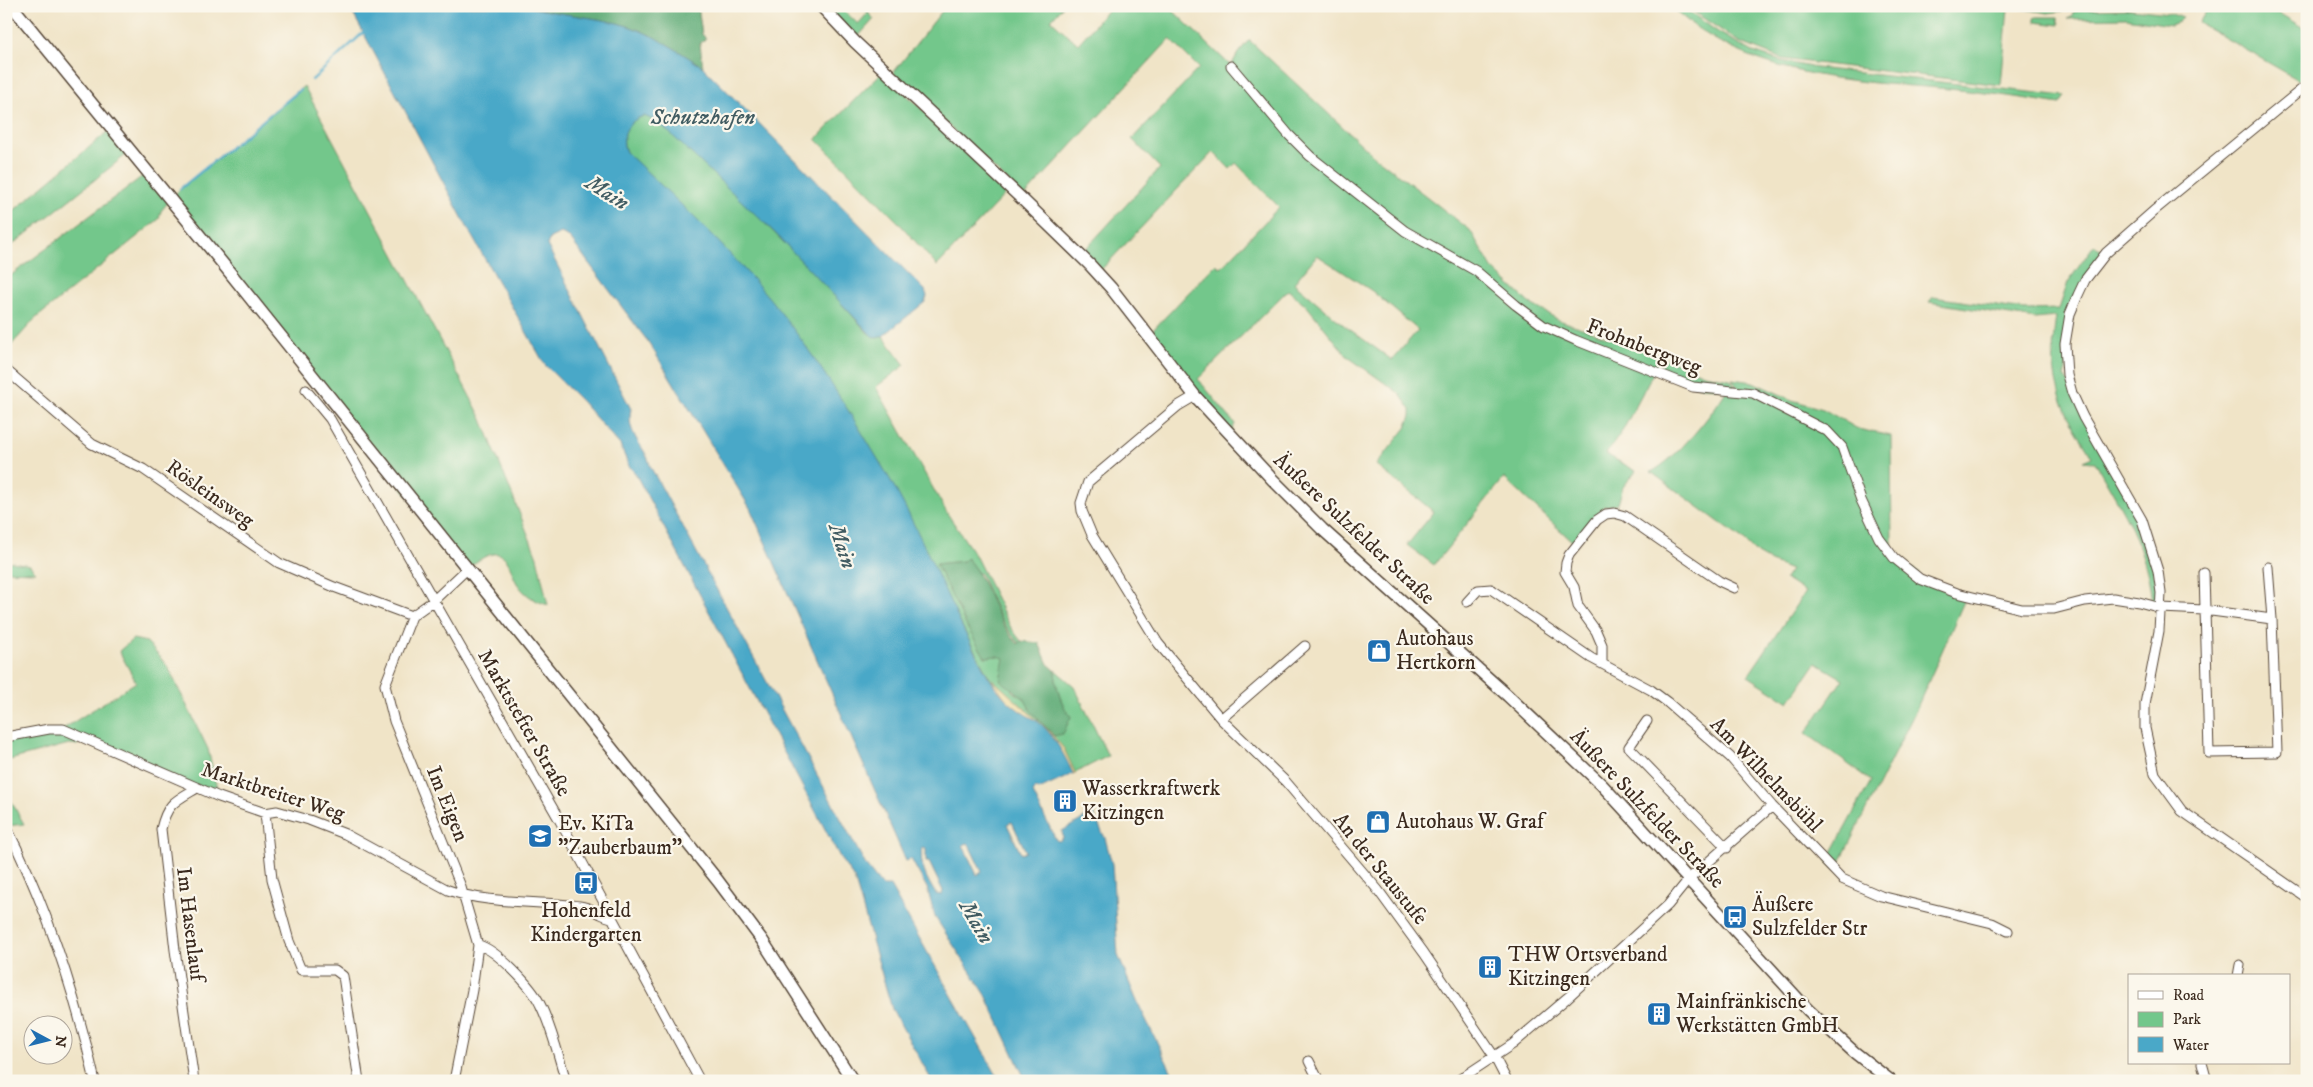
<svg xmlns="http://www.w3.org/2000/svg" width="2313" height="1087" viewBox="0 0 2313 1087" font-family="'IM FELL DW Pica',serif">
<rect width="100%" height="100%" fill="#fbf7ec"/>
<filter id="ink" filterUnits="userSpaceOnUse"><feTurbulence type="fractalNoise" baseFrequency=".02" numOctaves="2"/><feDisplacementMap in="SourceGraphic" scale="10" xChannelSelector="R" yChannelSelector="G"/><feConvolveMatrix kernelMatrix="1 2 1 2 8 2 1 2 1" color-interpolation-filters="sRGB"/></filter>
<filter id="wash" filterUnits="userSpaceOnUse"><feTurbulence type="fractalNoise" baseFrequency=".0096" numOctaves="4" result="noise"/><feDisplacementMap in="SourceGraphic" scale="20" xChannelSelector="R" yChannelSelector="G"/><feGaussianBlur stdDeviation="1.12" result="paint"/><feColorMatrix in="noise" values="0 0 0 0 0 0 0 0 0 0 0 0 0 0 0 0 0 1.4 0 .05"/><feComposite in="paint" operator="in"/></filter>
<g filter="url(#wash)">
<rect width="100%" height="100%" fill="#f0e4c7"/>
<!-- green -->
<path fill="#73c78b" stroke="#577854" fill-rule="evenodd" d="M823,6H839L858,24L868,13L861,6H873L868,13L874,19L856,39Z
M946,6H1063L1051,20L1078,44L1111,6H1168L1231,66L1238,53L1249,40L1373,155L1470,230L1492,268L1529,303L1559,320L1650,352L1704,374L1730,379L1737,389L1701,387L1654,371L1623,430L1606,454L1636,471L1623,487L1618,504L1604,506L1575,544L1504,478L1434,565L1407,545L1434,512L1376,465L1406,428L1411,416V410L1399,393L1348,357L1306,305L1288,290L1198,379L1235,424L1231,432L1149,334L1216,264L1221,268L1279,207L1236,163L1230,169L1213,152L1099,272L1081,254L1160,168L1132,139L1199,68L1170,39L1024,197L893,73ZM1317,255L1372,291L1418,330L1392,360L1345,326L1294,283Z
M1671,6H1681L1718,32L1753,52L1781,61L1816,68L2065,96L2060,104C2011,96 1961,89 1912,86C1828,80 1735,69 1671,6Z
M1685,6H1999L2008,9L2001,85L1782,59L1739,42Z
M2006,6H2084V8L2048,13Z
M2209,6H2267L2307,30V78L2302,82L2199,23Z
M2131,9L2169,13L2183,18L2179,22L2170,25L2126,18L2067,19L2072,17L2073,12L2081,10Z
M2037,17H2058L2059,25L2035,22L2034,18Z
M882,72L1009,190L937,266L899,223L816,139Z
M304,86L481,417L537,557L548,605C537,602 526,596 519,586C513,579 512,568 507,561C498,544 477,561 467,569L170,200L161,211L159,219L35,319L6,351V273L10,276L148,172L171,199L180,189Z
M644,116C664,121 680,143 695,156C756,212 813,271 868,333L877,338L883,336L905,365L876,387L947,513L975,555L1011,628L1021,641L1019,643C1000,623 991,597 980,573H978L967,558L964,561L936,564L968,629L985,657L998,656L1004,658L1012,691L1024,698L1031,711L1055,736L1071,717C1060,703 1056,688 1055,670L1074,686L1108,756L1075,773L1064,749L1029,712L991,680L969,640L891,482L805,346L747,273L626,152C619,136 628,120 644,116Z
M112,128L131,151L6,250V217Z
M2094,245L2104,252L2075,295L2065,376L2143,529L2151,549L2159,605L2152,604C2147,545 2123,512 2095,462L2083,461L2092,457C2086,445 2078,435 2072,423C2053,389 2050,355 2056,317L2035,319L1929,302L1933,297L2025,310L2059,309L2068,282Z
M1732,379L1753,382L1792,400L1823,409L1858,429L1891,436L1892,550L1907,566L1920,573L1918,574L1920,577C1890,561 1877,534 1864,504C1861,497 1859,487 1854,483C1857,495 1863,507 1869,519C1891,566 1917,582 1966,597L1916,710L1836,870L1827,861L1871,781L1806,733L1843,679L1816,663L1789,702L1748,676L1805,592L1785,579L1791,570L1771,562L1757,554L1742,539L1651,472C1675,460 1712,415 1726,391L1754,394L1793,414L1792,412L1756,393L1739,389Z
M6,561L30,565L35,572L6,571Z
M133,639L147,642L168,667L208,749L219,797L74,733L78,745L69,744L6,761V737L63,729L136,682L119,651Z
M6,792L24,824L7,826Z"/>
<!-- forest -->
<path fill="#5eac77" stroke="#4c6b4a" d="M526,6H698L702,34L706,38L700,44L703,67C677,50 648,30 617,23C587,16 556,14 526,6Z
M967,558C989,584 994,619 1018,644L1021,641L1039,643L1048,664L1055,670C1056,688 1060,703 1071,717L1063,734L1054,736L1031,711L1024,698L1000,680L1004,658L998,656L985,657L968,629L936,564L964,561Z"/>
<!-- sand -->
<path fill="#eeda9e" stroke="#94825e" d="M992,679L1049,731L1064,749L1075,773L1073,774L1051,736L1032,718L1024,715L1007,701Z"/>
<!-- water -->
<path fill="#4aa8c8" stroke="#426973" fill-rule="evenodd" d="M349,6H526C556,14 587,16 617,23C648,30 677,50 703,67L925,290L927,296L925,302L883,336L877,338L872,336L774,232L658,122L644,116C628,120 619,137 626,152C676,199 727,247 770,299C816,355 854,419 891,481C927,544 952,613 988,676C999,694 1014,709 1032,718C1050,727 1066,757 1073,774L1039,790L1035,788L1033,793L1056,840L1059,841L1063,838L1062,831L1093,813L1105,838L1112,864L1118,955L1136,999L1176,1081H1026L986,995L935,917L927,888L911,859L906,861L750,508L649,343L569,237L561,233L550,238L547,245L631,409C625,435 647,447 650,466L867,867L882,886H890L1000,1081H932L892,1009L854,878L842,861L635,473L629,466L620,445L582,402L545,365L473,238ZM1012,822L1026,852L1021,854L1007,824ZM968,843L982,872L977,875L963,845ZM922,848L926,849V862H929L943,891L942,895L936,894C927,880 919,865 922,848Z"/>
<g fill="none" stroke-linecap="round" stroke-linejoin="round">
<!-- stream -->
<path stroke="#4aa8c8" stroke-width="2.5" d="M312,80L363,33
M180,189L300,90"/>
</g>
</g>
<g filter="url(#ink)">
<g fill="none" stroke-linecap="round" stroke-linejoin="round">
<defs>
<path id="minor" d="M1231,66L1289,135L1310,156L1405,231L1476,271L1516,305L1544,326L1575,340L1693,387L1753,393L1827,431L1842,447L1861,500L1879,538L1894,558L1920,579L1957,593L2022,609H2054L2085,601L2113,598L2139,602L2161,608L2204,610L2272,619L2277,752L2209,753L2204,573
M2307,85L2156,209L2106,253L2085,280L2078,295L2070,314L2065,344L2067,375L2072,393L2083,417L2142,520L2158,571L2161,593L2159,631L2145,704V728L2155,774L2182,811L2307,898
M6,370L92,444L143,469L279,563L334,587L412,616
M306,390L330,419L560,821L700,1081
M1195,396L1178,406L1088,482L1081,503L1082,511L1092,535L1158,643L1221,719L1286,782L1378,890L1424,953L1494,1056L1507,1081
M2268,567L2272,619
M1467,602L1478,590L1491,589L1591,658L1651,690L1667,702L1730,757L1772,806L1842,879L1881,896L1992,923L2008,931
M1602,663V645L1596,631L1578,606L1574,587L1565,572L1566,563L1569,555L1597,520L1606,514L1614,513L1625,516L1719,581L1734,588
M1221,719L1305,646
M1647,721L1629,747L1727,848
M6,737L49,729H63L219,797L265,813L277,811L309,820L345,834L448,890C490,905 536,900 580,906C591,907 601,916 612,918
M265,813L272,879L289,941L301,970H335L343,976L359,1081
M6,826C47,907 75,992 95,1081
M478,945C496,949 532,987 540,1004C552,1028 558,1055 566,1081
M2238,976L2240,965
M1309,1061L1319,1081
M2202,1063L2207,1081
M194,1081L175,950L161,829C167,803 175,801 197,788
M454,1081L472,990L478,945L460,884L394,721L385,685L412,616L433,601L467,569
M1457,1081L1513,1044L1567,998L1668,905L1689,879L1772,806"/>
<path id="major" d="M12,6L223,264L718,881L762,940L853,1081
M821,6L855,42L1022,199L1090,265L1111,288L1195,396L1272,479L1322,529L1508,696L1602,785L1808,1010L1854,1052L1891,1081"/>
</defs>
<!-- minor casing -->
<use href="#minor" stroke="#564637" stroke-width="11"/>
<!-- major casing -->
<use href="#major" stroke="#564637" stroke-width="14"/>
<!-- minor -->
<use href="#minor" stroke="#fff" stroke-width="9"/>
<!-- major -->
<use href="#major" stroke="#fff" stroke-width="11"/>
</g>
</g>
<!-- icons -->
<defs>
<symbol id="shop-square" viewBox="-11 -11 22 22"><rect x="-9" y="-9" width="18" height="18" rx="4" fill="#1f6fb2" stroke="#fbf7ec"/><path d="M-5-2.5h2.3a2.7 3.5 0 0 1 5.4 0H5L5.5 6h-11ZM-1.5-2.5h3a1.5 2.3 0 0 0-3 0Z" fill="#fff"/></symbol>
<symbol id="building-square" viewBox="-11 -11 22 22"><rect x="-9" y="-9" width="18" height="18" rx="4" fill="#1f6fb2" stroke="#fbf7ec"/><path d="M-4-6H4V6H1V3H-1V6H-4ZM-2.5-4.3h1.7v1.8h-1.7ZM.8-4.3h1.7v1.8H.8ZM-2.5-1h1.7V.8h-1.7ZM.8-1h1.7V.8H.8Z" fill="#fff"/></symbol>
<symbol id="school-square" viewBox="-11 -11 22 22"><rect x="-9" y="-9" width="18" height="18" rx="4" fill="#1f6fb2" stroke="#fbf7ec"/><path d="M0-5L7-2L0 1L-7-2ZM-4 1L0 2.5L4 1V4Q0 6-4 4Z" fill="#fff"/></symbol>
<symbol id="bus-square" viewBox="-11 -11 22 22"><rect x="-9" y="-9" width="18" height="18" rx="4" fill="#1f6fb2" stroke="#fbf7ec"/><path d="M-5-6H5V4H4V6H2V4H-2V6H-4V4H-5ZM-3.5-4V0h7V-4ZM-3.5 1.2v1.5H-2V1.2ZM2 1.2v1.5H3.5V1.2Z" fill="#fff"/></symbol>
</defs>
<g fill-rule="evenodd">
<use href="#shop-square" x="1365" y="637" width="28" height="28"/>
<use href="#building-square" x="1051" y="787" width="28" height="28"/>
<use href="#shop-square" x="1364" y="808" width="28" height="28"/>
<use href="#school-square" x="526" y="822" width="28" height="28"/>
<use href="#bus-square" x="572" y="869" width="28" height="28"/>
<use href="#bus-square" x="1721" y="903" width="28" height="28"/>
<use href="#building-square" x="1476" y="953" width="28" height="28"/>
<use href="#building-square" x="1645" y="1000" width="28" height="28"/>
</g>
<g text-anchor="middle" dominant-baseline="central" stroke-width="4.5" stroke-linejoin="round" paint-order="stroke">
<!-- street labels -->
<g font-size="21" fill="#3b2a1e" stroke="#fbf7ec">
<text transform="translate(1644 347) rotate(21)">Frohnbergweg</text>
<text transform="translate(210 494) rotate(35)">Rösleinsweg</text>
<text transform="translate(1354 529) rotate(43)">Äußere Sulzfelder Straße</text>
<text transform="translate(524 723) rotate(60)">Marktstefter Straße</text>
<text transform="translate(1766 775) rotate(46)">Am Wilhelmsbühl</text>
<text transform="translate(273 792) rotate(18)">Marktbreiter Weg</text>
<text transform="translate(447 804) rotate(68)">Im Eigen</text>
<text transform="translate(1647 809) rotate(46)">Äußere Sulzfelder Straße</text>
<text transform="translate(1380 869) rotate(51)">An der Staustufe</text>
<text transform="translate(190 924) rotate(83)">Im Hasenlauf</text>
</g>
<!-- poi labels -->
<g font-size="21" fill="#3b2a1e" stroke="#fbf7ec" text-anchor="start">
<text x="1396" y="639">Autohaus<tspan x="1396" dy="24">Hertkorn</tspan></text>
<text x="1082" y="789">Wasserkraftwerk<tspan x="1082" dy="24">Kitzingen</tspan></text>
<text x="1396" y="822">Autohaus W. Graf</text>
<text x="558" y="824">Ev. KiTa<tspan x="558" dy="24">"Zauberbaum"</tspan></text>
<text x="1752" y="905">Äußere<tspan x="1752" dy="24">Sulzfelder Str</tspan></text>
<text x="586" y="911" text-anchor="middle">Hohenfeld<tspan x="586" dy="24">Kindergarten</tspan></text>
<text x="1508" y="955">THW Ortsverband<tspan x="1508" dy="24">Kitzingen</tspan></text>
<text x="1676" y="1002">Mainfränkische<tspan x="1676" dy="24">Werkstätten GmbH</tspan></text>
</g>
<!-- water labels -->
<g font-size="22" font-style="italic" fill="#415c62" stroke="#fbf7ec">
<text x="703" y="117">Schutzhafen</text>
<text transform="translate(607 193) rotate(32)">Main</text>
<text transform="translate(842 546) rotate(72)">Main</text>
<text transform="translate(976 922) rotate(60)">Main</text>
</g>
</g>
<!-- margin -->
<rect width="2313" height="1087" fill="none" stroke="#fbf7ec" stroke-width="25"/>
<!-- legend -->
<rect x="2128" y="974" width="162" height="90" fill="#fbf7ec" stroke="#aea59a"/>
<rect x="2138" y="991" width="25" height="8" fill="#ffffff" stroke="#aea59a"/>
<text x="2173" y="1000" font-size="15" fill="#3b2a1e">Road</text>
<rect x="2138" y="1012" width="25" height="15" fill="#73c78b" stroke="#aea59a"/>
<text x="2173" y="1024" font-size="15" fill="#3b2a1e">Park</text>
<rect x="2138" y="1037" width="25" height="15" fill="#4aa8c8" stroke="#aea59a"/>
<text x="2173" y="1050" font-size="15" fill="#3b2a1e">Water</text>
<!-- north arrow -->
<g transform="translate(48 1040) rotate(97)"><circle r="24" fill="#fbf7ec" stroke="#aea59a"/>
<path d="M0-4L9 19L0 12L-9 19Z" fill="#1f6fb2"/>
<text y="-8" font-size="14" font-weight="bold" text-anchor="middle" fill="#3b2a1e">N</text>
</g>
</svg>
